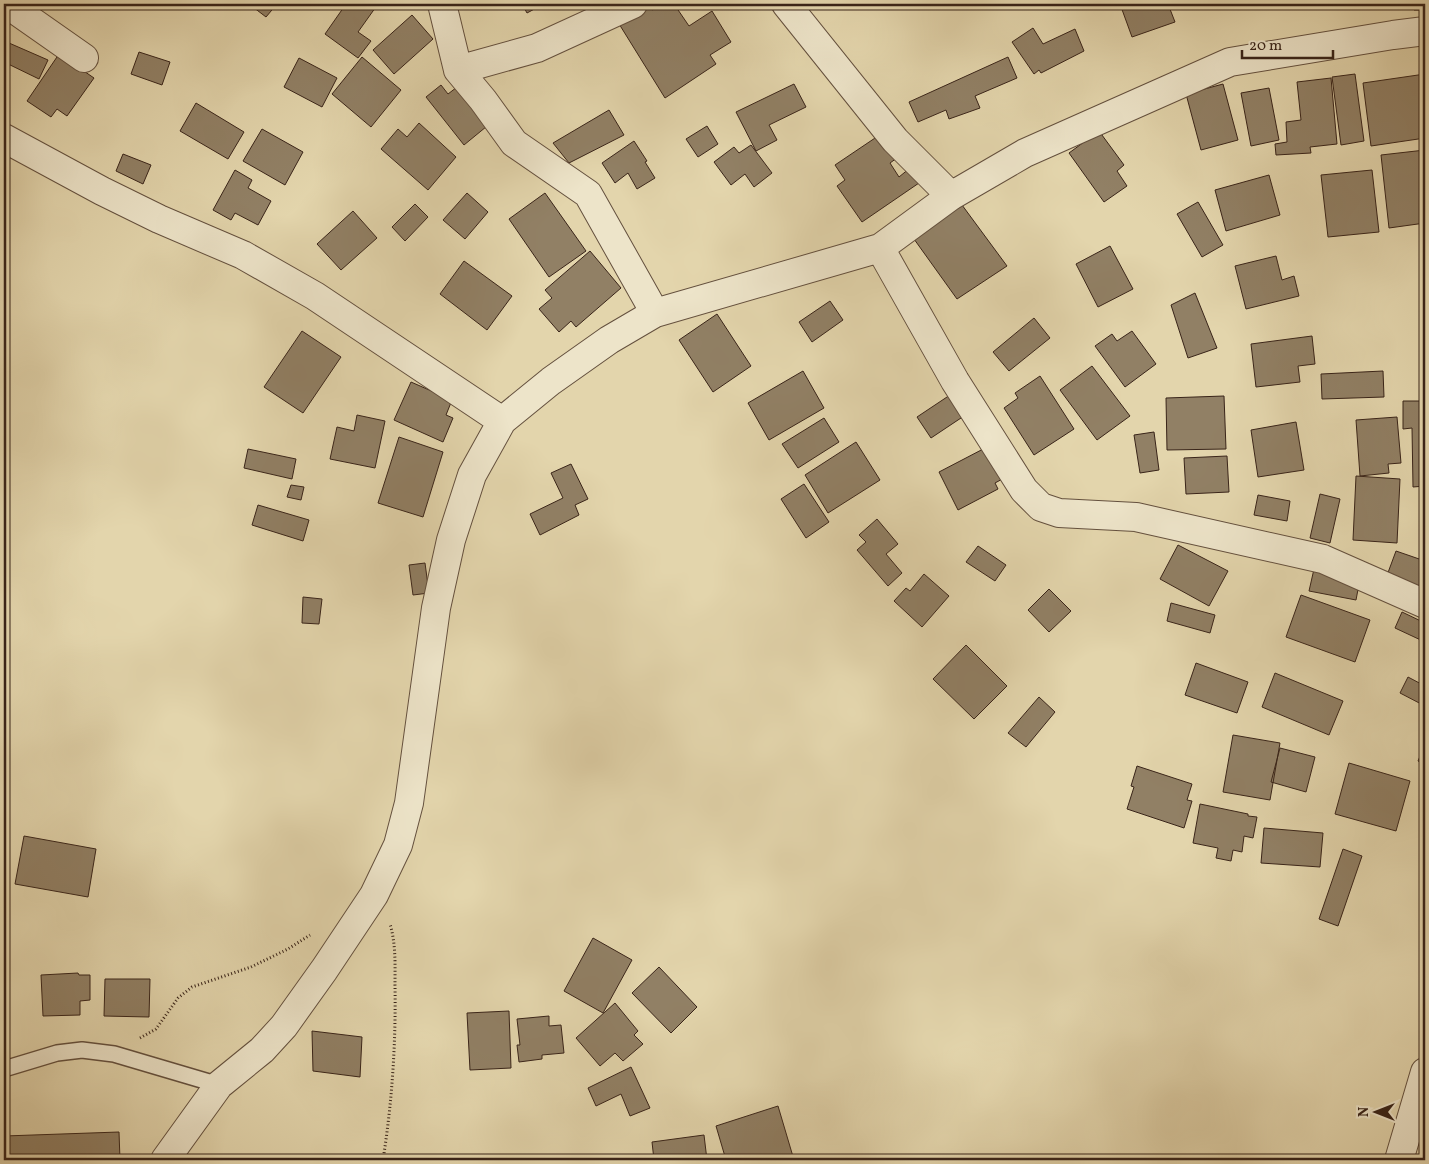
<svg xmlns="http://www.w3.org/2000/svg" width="1429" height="1164" viewBox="0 0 1429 1164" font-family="Vollkorn,serif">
<rect width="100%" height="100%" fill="#e3d5ac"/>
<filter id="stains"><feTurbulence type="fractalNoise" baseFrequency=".004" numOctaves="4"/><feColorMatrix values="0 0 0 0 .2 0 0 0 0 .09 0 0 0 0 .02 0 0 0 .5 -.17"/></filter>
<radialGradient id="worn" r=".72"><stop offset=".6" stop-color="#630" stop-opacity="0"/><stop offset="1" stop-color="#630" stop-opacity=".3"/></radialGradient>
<!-- building -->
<path fill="#918065" stroke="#392419" d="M249,4H277L266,17Z
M346,4H378L358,32L371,41L358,58L325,34Z
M522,4H538L540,6L527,13Z
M640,4H647L652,10L662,4H674L689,26L712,11L731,42L710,55L716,64L665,98L616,19Z
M1120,4H1168L1175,22L1132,37Z
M1209,4H1222L1210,8Z
M1414,4H1425V10H1414Z
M412,15L433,39L394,74L373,50Z
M1033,28L1043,44L1075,29L1084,51L1041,73L1039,70L1034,74L1012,42Z
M9,43L48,60L39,79L4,62V54Z
M139,52L170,62L162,85L131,74Z
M59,54L94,78L67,116L57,109L51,117L27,101Z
M362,57L401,90L371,127L332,94Z
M1008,57L1017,78L975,96L980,108L949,119L946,110L918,122L909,102Z
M299,58L337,78L322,107L284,87Z
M1355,74L1364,141L1341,145L1332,77Z
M1425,74V138L1371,146L1363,83Z
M1331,78L1337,144L1310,147L1311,153L1276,155L1275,144L1287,142L1286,122L1301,120L1297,82Z
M461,84L492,122L464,145L426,97L441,85L448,94Z
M794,84L806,107L769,125L777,140L756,151L736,112Z
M1223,84L1238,140L1201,150L1186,94Z
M1269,88L1279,140L1251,146L1241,93Z
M196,103L244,132L228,159L180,131Z
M609,110L624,135L569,163L553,143Z
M419,123L456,157L428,190L381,149L398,129L407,137Z
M707,126L718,144L698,157L686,139Z
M262,129L303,152L285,185L243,161Z
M1099,131L1124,165L1117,171L1127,186L1104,202L1069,153Z
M881,134L897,158L890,163L899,177L910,168L919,183L862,222L837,186L845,180L835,165Z
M634,141L647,161L645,162L655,178L637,189L628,173L615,183L602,163Z
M751,145L772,173L754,187L745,174L731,185L714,162L734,147L739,153Z
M1425,150V223L1389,228L1381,155Z
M123,154L151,165L143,184L116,171Z
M235,170L252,180L248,188L271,201L258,225L235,213L231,220L213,210Z
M1372,170L1379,232L1328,237L1321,175Z
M1269,175L1280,215L1226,231L1215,190Z
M467,193L488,212L465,239L443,220Z
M545,193L586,251L549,277L509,219Z
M1198,202L1223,245L1202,257L1177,214Z
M415,204L428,217L405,241L392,227Z
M962,205L1007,266L957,299L914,239Z
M353,211L377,238L341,270L317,244Z
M1110,246L1133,289L1098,307L1076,264Z
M590,251L621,288L576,327L571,321L559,332L539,309L552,298L545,290Z
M1276,256L1282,280L1294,276L1299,296L1246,309L1235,266Z
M464,261L512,296L487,330L440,294Z
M1195,293L1217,348L1188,358L1171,305Z
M830,301L843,320L812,342L799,322Z
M717,314L751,366L713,392L679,340Z
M1034,318L1050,338L1009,371L993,352Z
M302,331L341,357L303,413L264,387Z
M1132,331L1156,364L1125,387L1095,346L1112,334L1117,341Z
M1312,336L1315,364L1298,366L1300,382L1256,387L1251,344Z
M1092,366L1130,416L1097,440L1060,390Z
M803,371L824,408L769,440L748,403Z
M1383,371L1384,397L1322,399L1321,374Z
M1040,376L1074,429L1034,455L1004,408L1018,398L1015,393Z
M411,382L452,400L446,415L453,418L443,442L394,420Z
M953,393L967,414L931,438L917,417Z
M1224,396L1226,449L1167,450L1166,398Z
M1403,401H1425V486L1413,487L1412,428L1403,429Z
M357,415L385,421L375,468L330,459L337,427L354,431Z
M1397,417L1401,463L1388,464L1389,473L1360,476L1356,420Z
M824,418L839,442L798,468L782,444Z
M1296,422L1304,470L1258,477L1251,430Z
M1154,432L1159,470L1140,473L1134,435Z
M399,437L443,452L423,517L378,503Z
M856,442L880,480L828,513L805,475Z
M987,447L1006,477L995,483L998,489L958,510L939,472Z
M248,449L296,459L292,479L244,468Z
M1227,456L1229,492L1186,494L1184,458Z
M571,464L588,499L575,505L579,515L540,535L530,514L563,498L551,473Z
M1356,476L1400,479L1397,543L1353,540Z
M804,484L829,522L806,538L781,499Z
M291,485L304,487L301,500L287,497Z
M1320,494L1340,499L1330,543L1310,538Z
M1258,495L1290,501L1287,521L1254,515Z
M258,505L309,520L303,541L252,525Z
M877,519L898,544L886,554L902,573L888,586L857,550L866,542L859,535Z
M1178,545L1228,571L1209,606L1160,579Z
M978,546L1006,565L995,581L966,562Z
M1396,551L1425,561V591L1386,578Z
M425,563L429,593L413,595L409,565Z
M1314,569L1360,579L1356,600L1309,591Z
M924,574L949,596L922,627L894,601L906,588L910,591Z
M1049,589L1071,611L1049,632L1028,610Z
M1301,595L1370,620L1355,662L1286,637Z
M303,597L322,599L319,624L302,623Z
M1171,603L1215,615L1210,633L1167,621Z
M1402,612L1425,623V642L1395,628Z
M966,645L1007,686L974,719L933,679Z
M1196,663L1248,682L1237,713L1185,695Z
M1275,673L1343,701L1329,735L1262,707Z
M1408,677L1425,686V706L1400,693Z
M1039,697L1055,712L1026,747L1008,733Z
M1233,735L1280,743L1270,800L1223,792Z
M1425,744V765L1418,761Z
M1280,748L1315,757L1306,792L1271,782Z
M1349,763L1410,781L1396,831L1335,814Z
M1137,766L1192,784L1187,800L1192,801L1184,828L1127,809L1134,787L1131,786Z
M1200,804L1248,814V816L1257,817L1253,838L1244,836L1242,852L1233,850L1231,861L1216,858L1218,848L1193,843Z
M1264,828L1323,833L1320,867L1261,863Z
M24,836L96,849L88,897L15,884Z
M1343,849L1362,856L1338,926L1319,919Z
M593,938L632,960L603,1013L564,991Z
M659,967L697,1007L671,1033L632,993Z
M78,973L79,975H90V1000L80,1001V1015L43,1016L41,975Z
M105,979H150L149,1017L104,1016Z
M615,1003L638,1031L634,1035L643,1044L623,1061L615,1053L600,1066L576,1038Z
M509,1011L511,1068L470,1070L467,1013Z
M549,1016V1026L561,1025L564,1053L542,1055V1059L519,1062L517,1045H520L517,1019Z
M312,1031L362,1037L360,1077L313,1071Z
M631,1067L650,1108L630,1116L621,1094L596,1106L588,1088Z
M778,1106L794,1160H726L716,1126Z
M119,1132L120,1160H4V1136Z
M704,1135L707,1160H654L652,1142Z"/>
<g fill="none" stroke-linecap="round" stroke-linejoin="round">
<defs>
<path id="service" d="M4,1069L57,1053L82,1050L114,1054L219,1085"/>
<path id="minor" d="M7,4L84,58
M442,4L458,70L537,48L633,4
M786,4L895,140L951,196
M458,70L483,100L514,143L588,194L655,313
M4,138L102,191L159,219L243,255L315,296L502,421
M880,248L955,381L1024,490L1041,507L1059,513L1136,517L1323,559L1425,604
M165,1160L219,1085L262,1050L284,1026L324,970L374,895L398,845L409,803L436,608L451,540L472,475L502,421L551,381L609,340L655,313L880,248L951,196L1025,153L1230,62L1393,35L1425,31
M1399,1160L1425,1072"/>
</defs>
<!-- service casing -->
<use href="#service" stroke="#64503e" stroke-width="18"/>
<!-- minor casing -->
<use href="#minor" stroke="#64503e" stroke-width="30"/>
<!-- path -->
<path stroke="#392419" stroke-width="3" stroke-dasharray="1 2.5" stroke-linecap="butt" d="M140,1038L156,1029L178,998L192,987L251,967L288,949L310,935
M383,1160C392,1103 396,1043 395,985C395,965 396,944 390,924"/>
<!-- service -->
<use href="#service" stroke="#ede4c9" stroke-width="15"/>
<!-- minor -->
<use href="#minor" stroke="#ede4c9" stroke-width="28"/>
</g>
<!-- margin -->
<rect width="1429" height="1164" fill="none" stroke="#e3d5ac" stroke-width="20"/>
<rect x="5" y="5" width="1419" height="1154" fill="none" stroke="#392419" stroke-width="2.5"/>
<rect x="10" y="10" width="1409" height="1144" fill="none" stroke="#392419"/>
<!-- north arrow -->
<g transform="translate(1376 1112) rotate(270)" stroke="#ede4c9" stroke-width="4" paint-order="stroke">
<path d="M0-4L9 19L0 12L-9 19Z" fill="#392419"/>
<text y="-8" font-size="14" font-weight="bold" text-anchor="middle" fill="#392419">N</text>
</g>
<!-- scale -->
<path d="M1242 50v8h91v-8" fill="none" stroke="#392419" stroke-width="2.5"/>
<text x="1249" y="50" font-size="15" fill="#392419" stroke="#ede4c9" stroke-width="4" paint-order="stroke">20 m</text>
<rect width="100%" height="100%" filter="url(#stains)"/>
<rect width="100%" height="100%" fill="url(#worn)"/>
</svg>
